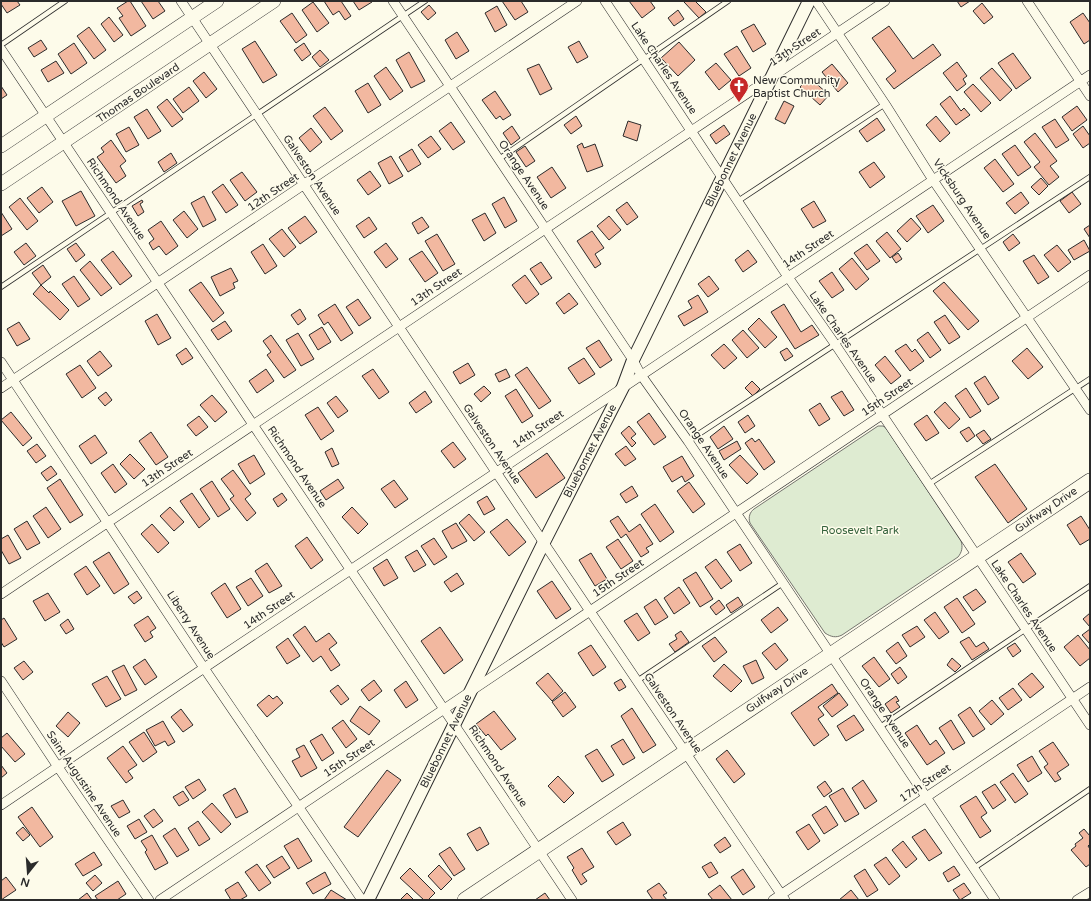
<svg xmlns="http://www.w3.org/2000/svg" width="1091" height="901" viewBox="0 0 1091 901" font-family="'Varela Round',sans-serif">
<rect width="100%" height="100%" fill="#fdfbea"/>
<!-- green -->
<path fill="#deebd1" stroke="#74746e" d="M878,426H883L886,428L961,541C963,547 962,552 958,557L842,635C836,638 831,637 825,633L750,523C748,517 750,512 754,509Z"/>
<!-- building -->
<path fill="#f2b8a0" stroke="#2b2b2b" d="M1,1H17L20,5L7,13L1,4Z
M128,1H130L146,26L131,36L119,18L123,16L117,8Z
M141,1H158L165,11L153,19Z
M324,1H341L351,16L345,20L339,11L333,15Z
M353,1H371L372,2L359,10Z
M502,1H521L528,12L515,20Z
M629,1H650L655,8L642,18Z
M686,1H695L706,12L699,18L684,2Z
M957,1H970L961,7Z
M313,2L329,23L317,32L302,10Z
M982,3L993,17L984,24L973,11Z
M429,5L436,13L428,20L421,12Z
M497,6L507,25L495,32L485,13Z
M678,10L684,19L674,26L668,18Z
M292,13L307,35L296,43L280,21Z
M1083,13L1090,23V40L1084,44L1070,22Z
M109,17L123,35L114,42L101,24Z
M754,24L766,44L753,52L741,31Z
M889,26L913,59L933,44L941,55L894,89L886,79L896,71L872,38Z
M89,27L106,50L94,59L77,36Z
M457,32L469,51L456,59L445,40Z
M41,40L47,49L34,57L28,48Z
M255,41L277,75L263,83L242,49Z
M579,41L588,57L577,63L568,47Z
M679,42L695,60L678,76L661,58Z
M74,43L87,63L71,74L58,54Z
M304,43L311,54L302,61L294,50Z
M737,46L751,68L739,76L724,54Z
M320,50L329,60L320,67L312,57Z
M409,52L425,81L411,88L396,60Z
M1013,53L1031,78L1016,89L998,63Z
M56,61L64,73L48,82L41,70Z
M957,62L967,76L963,79L966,84L957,91L943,73Z
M716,63L731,80L719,90L705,72Z
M539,64L552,89L540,95L527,69Z
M832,64L848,83L838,92L822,72Z
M386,67L403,91L390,100L374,76Z
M992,68L1012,90L1000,101L980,78Z
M204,72L217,89L206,98L193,81Z
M809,77L829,95L820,105L800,87Z
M368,83L381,105L368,113L355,91Z
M973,84L991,103L981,112L964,92Z
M1,86L7,95L1,99Z
M189,87L199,101L183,113L173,99Z
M495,91L511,115L503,120L500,116L496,119L482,100Z
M950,96L961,111L964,108L970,115L956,125L940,104Z
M167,99L183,119L172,127L157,107Z
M784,101L794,106L785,124L775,119Z
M1077,106L1087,120L1072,131L1062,117Z
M325,107L343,131L331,140L313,116Z
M147,109L161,131L148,139L134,117Z
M576,116L582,126L571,134L564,125Z
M936,116L950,133L940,142L926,125Z
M877,118L885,130L867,142L859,131Z
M1055,119L1069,140L1056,148L1042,127Z
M628,121L641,125L637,141L623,136Z
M451,122L465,142L453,150L439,131Z
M724,125L730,134L716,144L710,135Z
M512,126L520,138L511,145L503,133Z
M1083,126L1090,136V143L1083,148L1073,134Z
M129,127L139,145L126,152L116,134Z
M311,128L322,142L310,152L299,138Z
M1035,133L1057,161L1050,166L1059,177L1049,185L1034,167L1040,162L1024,142Z
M431,136L441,149L428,158L418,145Z
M111,140L126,161L120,166L126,176L116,183L97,157L104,152L101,148Z
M582,143L584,148L595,144L603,166L587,172L577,146Z
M1015,145L1031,167L1018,176L1002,154Z
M525,146L535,161L526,167L516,152Z
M412,149L421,164L408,172L399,157Z
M171,153L177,163L164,172L158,162Z
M391,156L403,176L389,184L378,163Z
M995,159L1014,184L1003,192L984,168Z
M874,162L885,177L870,188L859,172Z
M552,167L566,188L551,198L537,177Z
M370,171L381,186L368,195L357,180Z
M242,172L257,192L245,201L230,180Z
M1041,178L1048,186L1039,195L1031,187Z
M223,184L238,205L226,213L212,192Z
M42,187L53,202L39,213L27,198Z
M81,191L95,216L76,226L62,201Z
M1021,192L1029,203L1015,214L1006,203Z
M1072,192L1081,204L1069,213L1060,201Z
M204,196L216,220L203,227L191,203Z
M504,197L517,221L505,228L492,204Z
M20,198L38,221L27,230L9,207Z
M142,200L143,202L140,204L144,212L138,216L132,206Z
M814,201L826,221L813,228L801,209Z
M627,202L638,217L627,225L616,210Z
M933,205L944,221L928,233L916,216Z
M184,211L198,229L187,238L173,220Z
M1,212L12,229L1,236Z
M485,213L496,233L484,241L472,220Z
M305,216L317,232L300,244L288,228Z
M609,216L621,230L609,240L597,226Z
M369,217L377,229L364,238L356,226Z
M422,217L429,227L418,234L412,223Z
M911,218L921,229L907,242L897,231Z
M161,221L178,246L166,255L159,246L153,250L149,243L154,239L148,230Z
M1090,225V238L1084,229Z
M282,229L296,247L284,257L269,239Z
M592,231L604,248L595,254L601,264L595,268L577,241Z
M887,232L901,249L890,258L876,241Z
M437,234L455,264L443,271L425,241Z
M1013,234L1020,243L1009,251L1003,242Z
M1084,240L1090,251L1074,260L1068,250Z
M26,243L36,256L24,265L14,252Z
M76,243L85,255L76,262L67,249Z
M386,243L398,259L386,268L374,252Z
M263,244L277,266L265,274L251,252Z
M867,244L880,261L867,270L854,253Z
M1057,245L1071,262L1058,272L1044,255Z
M748,250L757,262L743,272L735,260Z
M113,251L132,276L120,285L101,260Z
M422,251L438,273L425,282L409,259Z
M898,253L902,259L896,263L892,257Z
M1034,255L1049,277L1038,284L1023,261Z
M852,258L869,279L856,290L839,269Z
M90,261L112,288L101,296L80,270Z
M541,262L552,278L541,285L530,269Z
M43,265L51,277L41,285L32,273Z
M231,268L238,281L233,283L235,288L220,296L211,277Z
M832,272L844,290L832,298L819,281Z
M525,275L539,294L526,304L512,285Z
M74,276L90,299L78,307L62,284Z
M709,276L719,289L708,297L698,284Z
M201,282L224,313L213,322L189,290Z
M944,282L979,321L968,330L933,291Z
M41,285L49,293L50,291L69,310L60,320L33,294Z
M569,293L578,304L564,314L556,303Z
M698,295L708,312L684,326L678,316L692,308L688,301Z
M358,299L371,318L359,326L346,307Z
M335,304L353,333L341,341L328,322L324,325L318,315Z
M784,304L801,332L812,325L819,335L795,349L771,312Z
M300,309L306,319L298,325L291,315Z
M157,314L171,338L158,345L145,321Z
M945,315L960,337L949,344L934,322Z
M759,318L777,337L765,348L748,329Z
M225,321L232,331L218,340L211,330Z
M19,322L30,339L17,346L7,329Z
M322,327L331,342L318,350L309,335Z
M743,330L759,348L747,358L732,340Z
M928,332L941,350L930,358L917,340Z
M298,333L314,359L301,366L286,340Z
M271,335L296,370L284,378L267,355L271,352L263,341Z
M599,340L612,360L600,368L586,348Z
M724,344L737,358L724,369L711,355Z
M906,344L912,352L915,349L924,361L910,371L895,351Z
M186,348L193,358L182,365L176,355Z
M787,348L793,356L785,361L780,352Z
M1027,348L1043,367L1028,379L1012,361Z
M100,351L112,366L98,376L87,361Z
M885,356L901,376L891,384L875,365Z
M584,358L595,374L579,384L568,368Z
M468,363L475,375L460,384L453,372Z
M80,365L96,388L82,398L66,374Z
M527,367L551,401L539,409L515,375Z
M266,369L274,381L257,393L249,381Z
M373,369L389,392L379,399L362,376Z
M506,369L510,377L499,382L495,374Z
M985,376L999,398L988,405L974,383Z
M752,381L760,389L753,396L745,388Z
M484,386L491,393L481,402L474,394Z
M966,388L981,411L970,418L955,396Z
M516,389L533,416L522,423L505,396Z
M425,391L432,402L416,413L409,403Z
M842,391L854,410L844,416L831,397Z
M106,392L112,400L105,406L98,398Z
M212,395L227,412L215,422L200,405Z
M336,396L348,411L338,418L327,403Z
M945,402L960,419L949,429L934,412Z
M820,403L830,419L819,426L809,410Z
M318,407L334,431L321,440L305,415Z
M11,412L32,438L23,446L1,420Z
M649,413L666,437L654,445L637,422Z
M748,415L755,426L745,433L738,422Z
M927,415L939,433L926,441L914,424Z
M199,416L208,427L196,436L187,425Z
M629,426L636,434L631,438L636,443L632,447L621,433Z
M724,426L733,439L718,449L710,437Z
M969,427L975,436L967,442L960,432Z
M984,430L991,439L983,444L976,435Z
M151,432L168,457L156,465L139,441Z
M95,435L107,453L91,464L79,446Z
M752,438L755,442L759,439L775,462L764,470L745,443Z
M737,441L741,449L724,460L719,451Z
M453,442L466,459L454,468L441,451Z
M37,444L46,456L36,463L27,451Z
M626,446L636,459L625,466L615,454Z
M332,448L339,464L332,467L325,452Z
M547,453L565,478L536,498L518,473Z
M130,454L145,469L134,479L120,464Z
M254,455L265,474L250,484L238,464Z
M740,455L758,474L747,484L729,465Z
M682,456L694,476L685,482L682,476L672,482L663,467Z
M113,464L127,484L115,493L101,473Z
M995,464L1027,509L1008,523L975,477Z
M51,466L57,474L47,481L41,473Z
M233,470L251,494L245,499L256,513L247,521L230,499L234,496L221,479Z
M60,479L83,515L70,523L47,488Z
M338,479L344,488L326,500L320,491Z
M394,480L408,499L395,508L381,489Z
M212,481L230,509L218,517L200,489Z
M689,482L705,504L693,513L677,491Z
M632,486L638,496L626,503L620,494Z
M192,493L210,519L199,528L180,501Z
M282,493L287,500L278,507L273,499Z
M487,496L495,509L484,515L477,502Z
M655,504L674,532L660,542L641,514Z
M46,507L61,529L48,538L33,516Z
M170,507L184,522L174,531L160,516Z
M352,507L368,524L358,534L342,517Z
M469,514L485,532L474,541L459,523Z
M618,516L629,532L640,524L653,544L646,548L649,552L641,557L626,534L621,538L610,521Z
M1081,516L1090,530V539L1080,545L1067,525Z
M507,519L526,542L509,556L490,532Z
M27,521L40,543L27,550L14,529Z
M456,523L467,541L452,549L442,531Z
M152,524L169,543L158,553L141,534Z
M8,535L21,558L9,564L1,550V539Z
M307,537L323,560L311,569L295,546Z
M434,538L447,557L434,565L421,546Z
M618,539L633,561L621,569L606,547Z
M740,544L752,563L740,571L727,552Z
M417,550L426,565L414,572L405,557Z
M109,552L129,584L114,594L93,562Z
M591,553L607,579L595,586L579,560Z
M1021,553L1036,574L1023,583L1008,562Z
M387,559L398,578L384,586L373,568Z
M716,559L732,581L721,589L705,567Z
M267,563L282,586L269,593L255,571Z
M86,566L100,586L87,595L74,574Z
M696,572L713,599L700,607L683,580Z
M457,573L464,584L451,592L444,582Z
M251,578L263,596L248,606L236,587Z
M552,581L571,609L556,619L537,591Z
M225,583L241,609L227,618L211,593Z
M679,587L690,603L674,614L664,598Z
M976,589L986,602L973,611L963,597Z
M137,591L142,598L134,604L128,597Z
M48,593L60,612L45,621L33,601Z
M738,597L743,605L731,613L726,605Z
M957,598L975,624L962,633L944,607Z
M656,599L668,617L655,625L644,607Z
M719,600L725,608L716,615L710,607Z
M778,607L788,620L771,633L761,620Z
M935,612L949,632L939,639L924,620Z
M637,613L650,633L638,641L624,621Z
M1090,613V627L1083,619Z
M148,616L156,628L150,632L153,637L145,642L134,625Z
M4,618L17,639L4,647L1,642V620Z
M68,619L74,629L66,634L60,625Z
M305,626L316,642L329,633L337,643L329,649L340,665L331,671L321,656L313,662L293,635Z
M917,626L925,637L910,647L902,635Z
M440,627L463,660L444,674L421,641Z
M1090,629V644L1082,635Z
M681,631L689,642L675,652L669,644L677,639L675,635Z
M1078,635L1090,650V658L1080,666L1064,647Z
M715,637L727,652L714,662L702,646Z
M969,637L976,647L984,642L989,649L972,660L960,642Z
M288,638L300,656L287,664L276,647Z
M898,642L907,656L896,664L886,651Z
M775,643L788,660L776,670L762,653Z
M1015,643L1021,651L1013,657L1007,648Z
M591,645L606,667L593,676L578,653Z
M874,657L890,679L879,687L862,666Z
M952,658L961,666L955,672L947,665Z
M145,659L157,677L145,685L133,667Z
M756,660L764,678L752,684L743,666Z
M24,661L33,672L23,680L14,668Z
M724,664L742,681L731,692L713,676Z
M124,665L137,690L125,696L112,671Z
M900,667L907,677L898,684L891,674Z
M548,673L563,691L552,701L536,683Z
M1032,673L1044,687L1030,698L1018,684Z
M107,676L121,699L106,707L92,684Z
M621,679L626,687L619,691L614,683Z
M374,680L382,691L369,701L361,690Z
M406,681L418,700L406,708L394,690Z
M832,684L838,693L818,707L824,715L818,719L829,735L814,746L791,713Z
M338,685L349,699L341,705L330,691Z
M1013,688L1022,700L1008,710L999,698Z
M565,692L576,707L563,717L552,702Z
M839,693L848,705L832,717L823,706Z
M269,695L273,699L277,696L283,703L267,717L257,705Z
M896,696L899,701L896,702L900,707L891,713L885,704Z
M992,700L1004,714L991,725L979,711Z
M360,706L380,721L369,735L350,721Z
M970,707L985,729L973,737L958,715Z
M632,708L656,745L643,753L621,716Z
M181,709L193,725L183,732L171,717Z
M494,711L516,739L501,750L488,734L486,736L476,724Z
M68,712L80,723L68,737L56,726Z
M854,715L864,730L846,741L837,726Z
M343,720L357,739L346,748L332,728Z
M951,720L965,743L953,750L939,728Z
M163,721L175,742L168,746L165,741L155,746L146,730Z
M917,725L930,745L936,740L945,753L927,765L905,733Z
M144,732L157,752L143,762L129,742Z
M7,733L25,754L15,762L1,746V738Z
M322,734L334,753L322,761L310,741Z
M623,739L635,758L623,765L611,746Z
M1053,742L1069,765L1057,773L1061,779L1055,782L1044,767L1048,764L1039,751Z
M304,745L317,768L301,777L292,761L300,757L296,749Z
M123,746L137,765L128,771L133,778L126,783L107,758Z
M597,749L614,775L602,782L585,756Z
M727,750L745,774L734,783L716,759Z
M1032,756L1042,773L1028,782L1017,765Z
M1,765L7,773L1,778Z
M387,770L401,780L358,837L344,827Z
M1013,773L1028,794L1015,803L1000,782Z
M558,776L574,793L564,803L548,786Z
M199,779L206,790L193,799L185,787Z
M863,780L877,801L865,809L852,788Z
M825,781L832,791L824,797L817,787Z
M995,784L1006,800L993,809L982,792Z
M235,788L248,812L236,818L223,795Z
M843,788L859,814L845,822L829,796Z
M183,791L189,800L179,806L173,797Z
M976,796L987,813L981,817L991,831L980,838L960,806Z
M123,800L130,812L119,818L111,806Z
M212,803L231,824L221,833L202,812Z
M826,806L838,825L824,834L812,815Z
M32,807L53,837L40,847L18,817Z
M154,809L163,821L153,828L144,816Z
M139,819L147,832L135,839L127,826Z
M198,821L210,839L199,846L188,828Z
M623,822L631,835L616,845L607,832Z
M809,824L820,841L808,850L796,832Z
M23,827L30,835L23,841L16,833Z
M480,827L489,844L477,851L467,834Z
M175,828L189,850L177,857L163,836Z
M925,829L942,853L929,861L912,837Z
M1084,829L1090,836V844L1088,846L1090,849V864L1086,867L1071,850L1076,846L1075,844L1083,838L1079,833Z
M152,835L168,863L155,870L145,852L147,850L141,841Z
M725,837L731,846L720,853L714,845Z
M298,838L312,861L298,869L284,846Z
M903,841L917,859L906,868L892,850Z
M450,847L465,869L454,876L439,854Z
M582,848L594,867L582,874L587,881L581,885L572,870L574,868L567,857Z
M94,852L102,865L83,876L75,864Z
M282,856L290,868L274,878L266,866Z
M886,857L900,876L889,885L874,865Z
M711,862L718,873L709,878L702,867Z
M257,864L271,883L259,891L245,872Z
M439,865L452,879L441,890L428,876Z
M954,866L960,875L948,882L943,873Z
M410,868L435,893L428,900H424L400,878Z
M743,869L755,887L743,895L731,877Z
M865,869L878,890L867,897L854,876Z
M325,872L331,884L313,894L306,883Z
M95,875L102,883L93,891L86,883Z
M6,877L16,890L1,900V881Z
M118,881L126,894L117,900H98L95,896Z
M238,882L247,896L240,900H231L225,890Z
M659,883L667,893L663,895L667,900H653L647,891Z
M964,883L971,893L960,900L953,890Z
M720,885L732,900H713L708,894Z
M331,890L347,900H324Z
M851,890L859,900H839Z
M87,893L92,900H78Z
M407,893L414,900H400Z
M545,893L550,900H535Z"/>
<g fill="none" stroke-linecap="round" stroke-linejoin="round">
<defs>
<path id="service" d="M1,45L65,1
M499,159L728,1
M738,201L885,104
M1,287L425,1
M688,441L1090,177
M929,484L1090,379
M637,681L783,583
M880,727L1090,586
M974,868L1090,789"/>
<path id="minor" d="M181,1L496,472L785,900
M393,1L633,360L641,375L688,441L783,583L995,900
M605,1L788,277L835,344L1090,725
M816,1L885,104L933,180L1090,410
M1027,1L1090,96
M1,49L572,900
M1,362L204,668L362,900
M1,388L577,1
M1,594L885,1
M1,681L58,767L149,900
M1,805L204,668L1090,75
M160,900L1090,275
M773,900L1090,687
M1077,900L1090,892"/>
<path id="tertiary" d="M368,900L544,542L623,387L633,360L809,1"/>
<path id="secondary" d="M1,146L217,1
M1,184L274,1"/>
<path id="primary" d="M465,900L1090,481"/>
</defs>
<!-- service casing -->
<use href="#service" stroke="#2b2b2b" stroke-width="6"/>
<!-- minor casing -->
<use href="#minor" stroke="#2b2b2b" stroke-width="10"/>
<!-- tertiary casing -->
<use href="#tertiary" stroke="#2b2b2b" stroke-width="14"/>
<!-- secondary casing -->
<use href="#secondary" stroke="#2b2b2b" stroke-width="14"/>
<!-- primary casing -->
<use href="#primary" stroke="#2b2b2b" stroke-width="16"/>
<!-- service -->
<use href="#service" stroke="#fdfbea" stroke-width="4.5"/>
<!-- minor -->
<use href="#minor" stroke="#fdfbea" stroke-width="9"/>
<!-- tertiary -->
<use href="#tertiary" stroke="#fdfbea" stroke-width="12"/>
<!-- secondary -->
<use href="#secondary" stroke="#fdfbea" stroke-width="13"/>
<!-- primary -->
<use href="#primary" stroke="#fdfbea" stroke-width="15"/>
</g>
<!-- icons -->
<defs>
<symbol id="church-pin" viewBox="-11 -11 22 30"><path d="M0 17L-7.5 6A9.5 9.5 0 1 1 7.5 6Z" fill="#c62828" stroke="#fdfbea"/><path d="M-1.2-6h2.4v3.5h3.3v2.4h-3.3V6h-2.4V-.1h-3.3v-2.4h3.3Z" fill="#fff"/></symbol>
</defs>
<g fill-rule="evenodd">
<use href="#church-pin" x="728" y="75" width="22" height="30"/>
</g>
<g text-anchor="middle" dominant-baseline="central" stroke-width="3" stroke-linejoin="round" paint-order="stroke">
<!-- street labels -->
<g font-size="11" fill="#2b2b2b" stroke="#fdfbea">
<text transform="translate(795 47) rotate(-34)">13th Street</text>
<text transform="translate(664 68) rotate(56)">Lake Charles Avenue</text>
<text transform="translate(138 93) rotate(-34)">Thomas Boulevard</text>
<text transform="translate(731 160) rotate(-64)">Bluebonnet Avenue</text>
<text transform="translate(312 175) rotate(56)">Galveston Avenue</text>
<text transform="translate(524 175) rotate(56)">Orange Avenue</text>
<text transform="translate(273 192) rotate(-34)">12th Street</text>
<text transform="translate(116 199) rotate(56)">Richmond Avenue</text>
<text transform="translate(962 199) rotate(56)">Vicksburg Avenue</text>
<text transform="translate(808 249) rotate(-34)">14th Street</text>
<text transform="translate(436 287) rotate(-34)">13th Street</text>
<text transform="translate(843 337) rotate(55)">Lake Charles Avenue</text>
<text transform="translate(887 397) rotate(-34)">15th Street</text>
<text transform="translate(538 429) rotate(-34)">14th Street</text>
<text transform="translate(492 444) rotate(56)">Galveston Avenue</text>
<text transform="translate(704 444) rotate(56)">Orange Avenue</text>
<text transform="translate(590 451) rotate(-63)">Bluebonnet Avenue</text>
<text transform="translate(297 467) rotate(56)">Richmond Avenue</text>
<text transform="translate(167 468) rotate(-34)">13th Street</text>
<text transform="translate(1046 510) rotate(-34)">Gulfway Drive</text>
<text transform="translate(618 578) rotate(-34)">15th Street</text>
<text transform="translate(1024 606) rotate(56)">Lake Charles Avenue</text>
<text transform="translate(269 610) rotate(-34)">14th Street</text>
<text transform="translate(191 625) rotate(57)">Liberty Avenue</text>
<text transform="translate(777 690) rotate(-34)">Gulfway Drive</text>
<text transform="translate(673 713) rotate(56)">Galveston Avenue</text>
<text transform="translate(885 713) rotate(56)">Orange Avenue</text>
<text transform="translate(446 741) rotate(-64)">Bluebonnet Avenue</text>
<text transform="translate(349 758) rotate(-34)">15th Street</text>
<text transform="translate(498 766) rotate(56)">Richmond Avenue</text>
<text transform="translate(925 783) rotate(-34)">17th Street</text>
<text transform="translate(84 784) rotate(56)">Saint Augustine Avenue</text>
</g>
<!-- poi labels -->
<g font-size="11" fill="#2b2b2b" stroke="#fdfbea" text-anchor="start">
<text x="753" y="80">New Community<tspan x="753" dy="13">Baptist Church</tspan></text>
</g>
<!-- park labels -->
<g font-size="11" fill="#34623c" stroke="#fdfbea">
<text x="860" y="530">Roosevelt Park</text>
</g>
</g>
<!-- border -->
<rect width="1091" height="901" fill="none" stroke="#2b2b2b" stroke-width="4"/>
<!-- north arrow -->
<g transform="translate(28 873) rotate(197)" stroke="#fdfbea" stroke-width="3" paint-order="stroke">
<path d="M0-3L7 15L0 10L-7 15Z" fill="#2b2b2b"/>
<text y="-6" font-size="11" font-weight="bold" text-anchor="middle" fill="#2b2b2b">N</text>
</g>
</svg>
